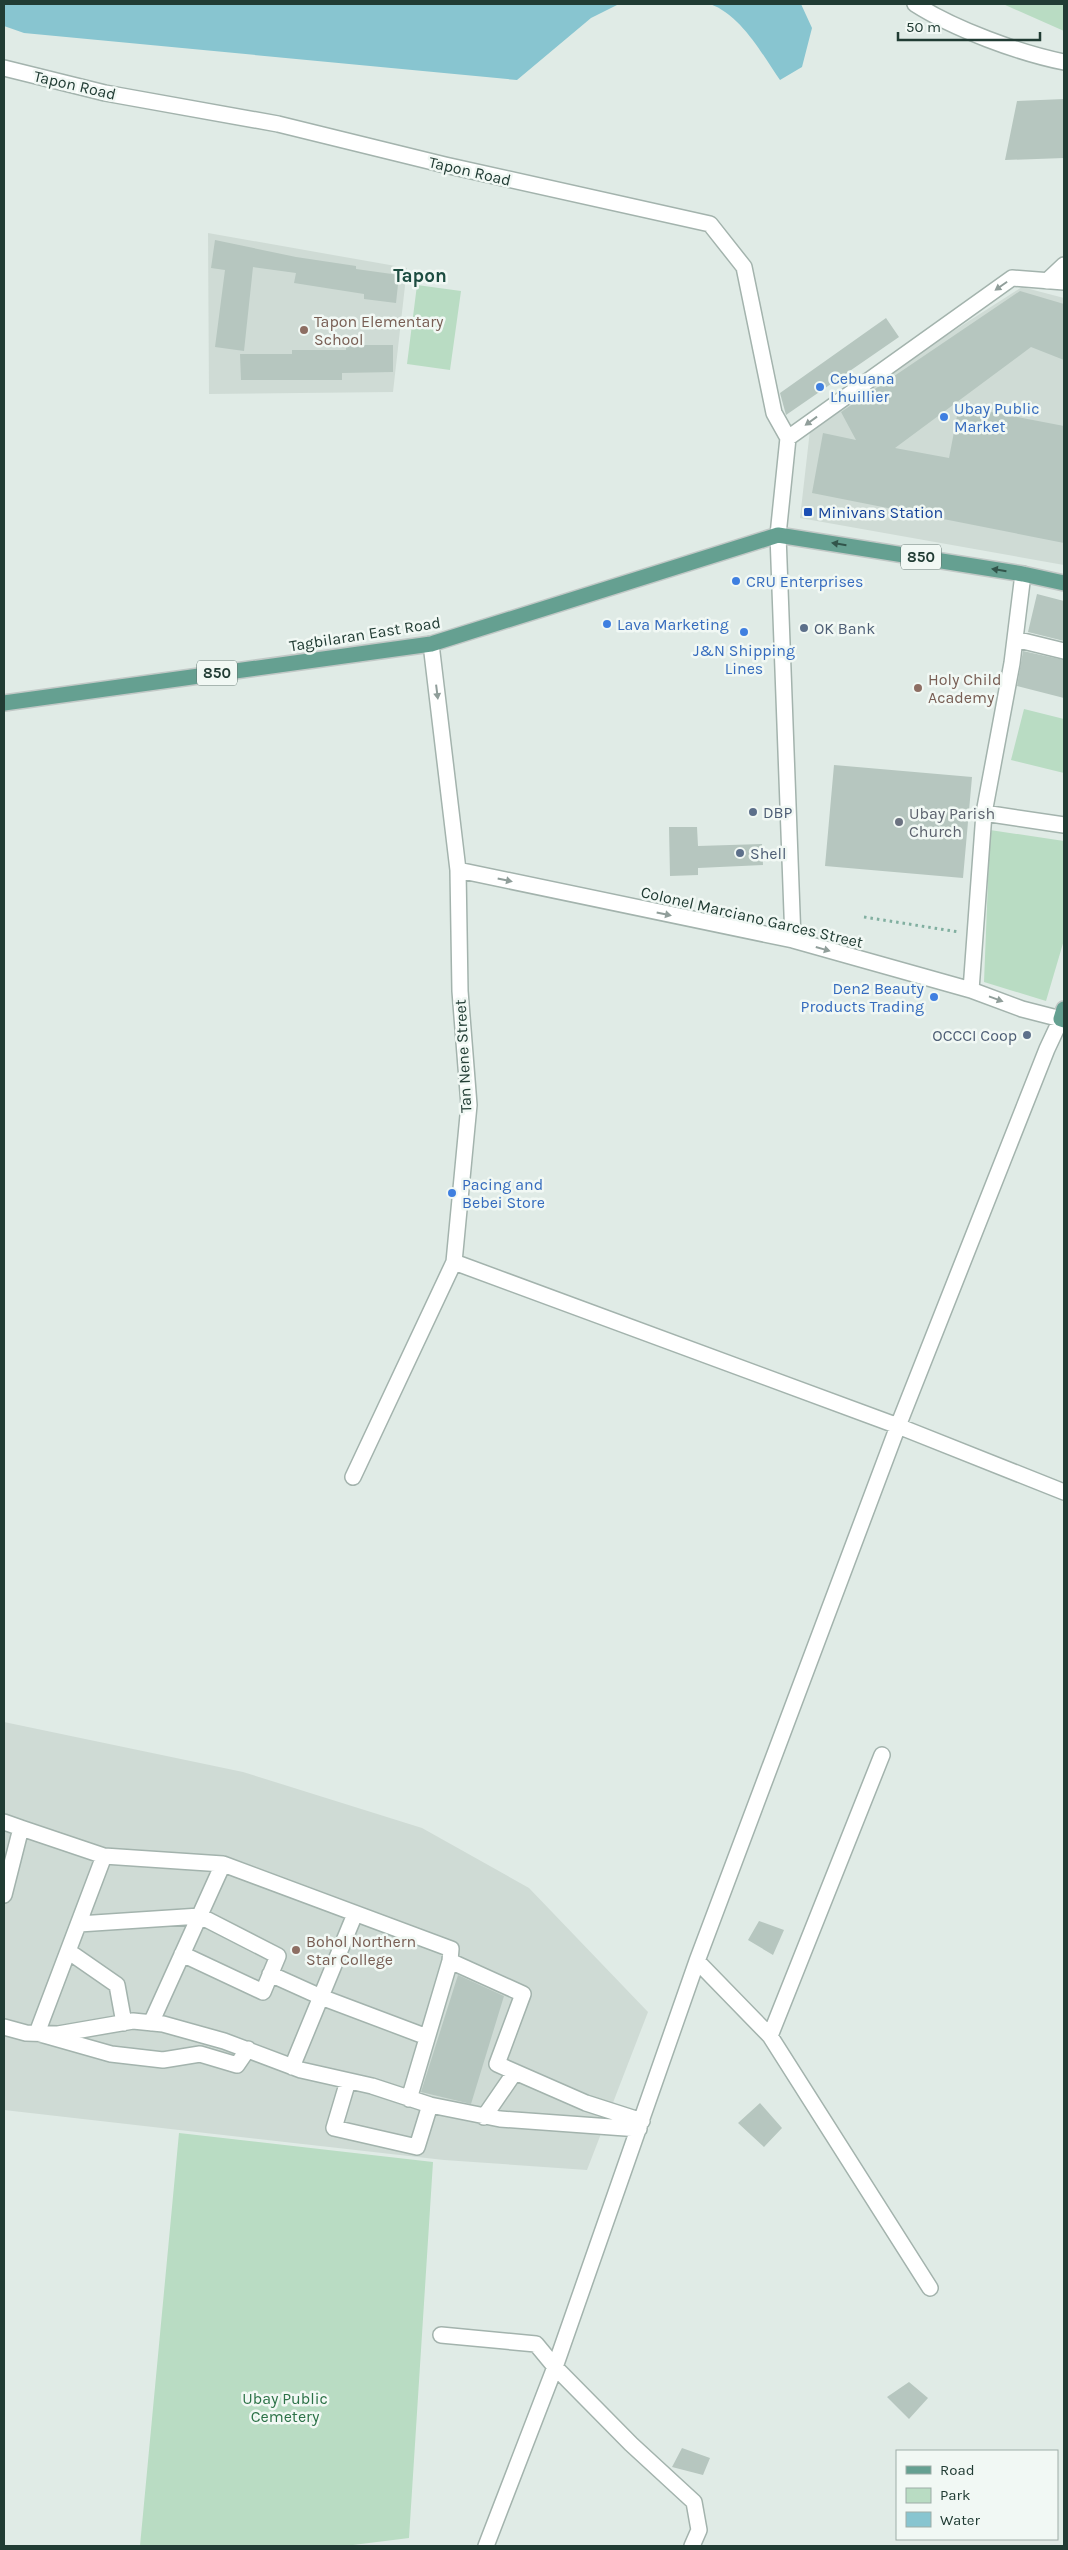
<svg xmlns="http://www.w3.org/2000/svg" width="1068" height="2550" viewBox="0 0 1068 2550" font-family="Karla,sans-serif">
<rect width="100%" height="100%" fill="#e0ebe6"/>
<!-- built -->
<path fill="#cfdbd5" d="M208,233L407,268L393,392L209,394Z
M1022,287L1064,298V565L800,518L810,430L838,405Z
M4,1722L243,1772L422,1828L529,1888L648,2012L587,2170L444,2160L4,2110Z"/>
<!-- green -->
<path fill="#b9dcc3" d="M1003,4H1064V31Z
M417,285L461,291L450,370L407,364Z
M1024,709L1064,719V773L1011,760Z
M990,830L1064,841V940L1046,1001L984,982Z
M179,2133L433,2162L409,2538L345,2546H140Z"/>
<!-- water -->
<path fill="#88c5d0" d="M4,4H619L591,18L517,80L24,33L4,26Z
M710,4H801L812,28L802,67L780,80C762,54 741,15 710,4Z"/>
<!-- building -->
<path fill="#b6c6bf" d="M1064,99V158L1005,160L1017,101Z
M215,240L296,257L356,266V269L399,275L396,303L364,299V294L294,283L296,273L253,267L244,351L215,347L225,270L211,268Z
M1020,291L1064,304V360L1031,347L895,448L949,458L959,406L1064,426V543L812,493L823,433L856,440L841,412Z
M886,318L899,337L786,415L780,393Z
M346,345H393V372L342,373V380H241L240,354H292V350H346Z
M1037,594L1064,601V641L1028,632Z
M1023,651L1064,660V698L1017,686Z
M834,765L972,777L963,878L825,866Z
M669,827H697L698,846L762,844L763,865L698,868V875L670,876Z
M759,1921L784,1930L773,1955L748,1940Z
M458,1975L504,1996L471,2104L421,2092Z
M760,2103L782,2128L764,2147L738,2123Z
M909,2382L928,2398L909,2419L887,2397Z
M682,2448L710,2458L703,2475L672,2467Z"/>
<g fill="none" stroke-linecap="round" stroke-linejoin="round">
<defs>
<path id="minor" d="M915,4C954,29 1019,53 1064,62
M4,68L105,93L278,124L445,165L710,224L744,267L774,413L788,438
M1047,281L1064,265
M1023,574L1012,663L984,813L1064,825
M1015,639L1064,651
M458,870L793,940L971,990L1022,1009L1061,1019L1047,1049L898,1426L697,1961L555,2367L486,2546
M793,940L778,535L788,438L1012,278L1064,282
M971,990L984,813
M454,1262L898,1426L1064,1492
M353,1477L454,1262L469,1105L460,991L458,870L431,644
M4,1822L21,1828
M223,1864L104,1856L37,2033L111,2054L163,2060L200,2054L237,2065L248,2049
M4,1895L21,1828L104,1856
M79,1924L200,1916L278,1956L263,1992L182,1954
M68,1951L117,1985L124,2023
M697,1961L770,2036L930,2288
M270,1974L321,1997L427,2037
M151,2023L223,1864L451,1949L450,1961
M4,2027L26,2033L58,2034L133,2021L163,2024L224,2041L301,2070L372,2086L430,2105L500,2119L639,2129
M770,2036L882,1755
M292,2067L355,1914
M348,2081L334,2128L417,2147L430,2105
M409,2099L450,1961L523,1994L497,2064L586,2103L642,2121
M484,2117L515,2072
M441,2335L536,2344L555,2367L631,2444L694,2502L699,2530L692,2546"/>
<path id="major" d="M4,703L431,644L778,535L1023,574L1064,583
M1064,1009L1061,1019L1064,1020"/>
</defs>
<!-- minor casing -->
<use href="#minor" stroke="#a3b3ad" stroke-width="18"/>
<!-- major casing -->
<use href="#major" stroke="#c1c8c6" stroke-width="18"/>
<!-- path -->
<path stroke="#81afa0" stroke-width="3" stroke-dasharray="2.5 4" stroke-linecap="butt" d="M864,917L959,932"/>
<!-- minor -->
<use href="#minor" stroke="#fff" stroke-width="15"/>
<!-- major -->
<use href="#major" stroke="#65a091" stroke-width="15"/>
</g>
<!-- one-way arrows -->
<defs><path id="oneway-solid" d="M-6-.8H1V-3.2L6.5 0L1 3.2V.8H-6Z" transform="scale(1.25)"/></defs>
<g fill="#909e9a">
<use href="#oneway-solid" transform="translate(1001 286) rotate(145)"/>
<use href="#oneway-solid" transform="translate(811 421) rotate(144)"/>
<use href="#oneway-solid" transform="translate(437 692) rotate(83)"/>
<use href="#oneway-solid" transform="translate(505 880) rotate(12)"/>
<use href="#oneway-solid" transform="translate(664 914) rotate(12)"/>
<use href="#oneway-solid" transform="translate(823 949) rotate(16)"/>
<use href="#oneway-solid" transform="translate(996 999) rotate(20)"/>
</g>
<g fill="#32554b">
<use href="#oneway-solid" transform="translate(839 544) rotate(-171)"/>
<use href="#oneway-solid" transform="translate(999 570) rotate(-171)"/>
</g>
<!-- markers -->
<g fill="#8d6e63" stroke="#f1f8f4" stroke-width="2">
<circle cx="304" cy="330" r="5"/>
<circle cx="918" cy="688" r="5"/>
<circle cx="296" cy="1950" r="5"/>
</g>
<g fill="#3f7fe0" stroke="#f1f8f4" stroke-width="2">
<circle cx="820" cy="387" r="5"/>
<circle cx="944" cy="417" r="5"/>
<circle cx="736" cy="581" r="5"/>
<circle cx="607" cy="624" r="5"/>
<circle cx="744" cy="632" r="5"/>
<circle cx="934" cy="997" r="5"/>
<circle cx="452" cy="1193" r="5"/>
</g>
<rect fill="#1a4fb4" stroke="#f1f8f4" stroke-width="2" x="803" y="507" width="10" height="10" rx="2.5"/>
<g fill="#5c6f8a" stroke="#f1f8f4" stroke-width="2">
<circle cx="804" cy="628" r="5"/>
<circle cx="753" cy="812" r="5"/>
<circle cx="740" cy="853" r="5"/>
<circle cx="1027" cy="1035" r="5"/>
</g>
<circle fill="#6b7280" stroke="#f1f8f4" stroke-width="2" cx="899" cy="822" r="5"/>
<g text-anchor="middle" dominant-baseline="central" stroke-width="5" stroke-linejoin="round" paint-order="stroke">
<!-- shield labels -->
<g fill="#f1f8f4" stroke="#5f746e" stroke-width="1">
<rect x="901" y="544.5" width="40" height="25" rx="4"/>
<rect x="197" y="660.5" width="40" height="25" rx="4"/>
</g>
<g font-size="15" font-weight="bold" fill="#213c34">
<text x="921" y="557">850</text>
<text x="217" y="673">850</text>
</g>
<!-- street labels -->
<g font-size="16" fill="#213c34" stroke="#f1f8f4">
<text transform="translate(75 85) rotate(13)">Tapon Road</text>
<text transform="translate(470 171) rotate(13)">Tapon Road</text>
<text transform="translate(365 634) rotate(-9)">Tagbilaran East Road</text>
<text transform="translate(752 917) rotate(13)">Colonel Marciano Garces Street</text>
<text transform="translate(463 1056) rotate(-93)">Tan Nene Street</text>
</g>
<!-- education labels -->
<g font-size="16" fill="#785e54" stroke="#f1f8f4" text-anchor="start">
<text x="314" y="321">Tapon Elementary<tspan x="314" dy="18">School</tspan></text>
<text x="928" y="679">Holy Child<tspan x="928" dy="18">Academy</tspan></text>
<text x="306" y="1941">Bohol Northern<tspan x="306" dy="18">Star College</tspan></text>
</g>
<!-- shop labels -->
<g font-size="16" fill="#366cbe" stroke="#f1f8f4" text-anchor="start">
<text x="830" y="378">Cebuana<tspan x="830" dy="18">Lhuillier</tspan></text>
<text x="954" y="408">Ubay Public<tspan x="954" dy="18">Market</tspan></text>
<text x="746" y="581">CRU Enterprises</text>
<text x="617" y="624">Lava Marketing</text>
<text x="744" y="650" text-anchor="middle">J&amp;N Shipping<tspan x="744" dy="18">Lines</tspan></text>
<text x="924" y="988" text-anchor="end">Den2 Beauty<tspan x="924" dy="18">Products Trading</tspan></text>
<text x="462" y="1184">Pacing and<tspan x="462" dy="18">Bebei Store</tspan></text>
</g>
<!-- transit labels -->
<g font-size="16" fill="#164399" stroke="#f1f8f4" text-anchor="start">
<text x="818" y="512">Minivans Station</text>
</g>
<!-- service labels -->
<g font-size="16" fill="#4e5e75" stroke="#f1f8f4" text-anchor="start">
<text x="814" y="628">OK Bank</text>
<text x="763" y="812">DBP</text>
<text x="750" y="853">Shell</text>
<text x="1017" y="1035" text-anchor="end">OCCCI Coop</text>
</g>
<!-- worship labels -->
<g font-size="16" fill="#5b616d" stroke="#f1f8f4" text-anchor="start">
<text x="909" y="813">Ubay Parish<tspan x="909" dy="18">Church</tspan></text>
</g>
<!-- park labels -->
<g font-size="16" fill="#2c7247" stroke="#f1f8f4">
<text x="285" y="2398">Ubay Public<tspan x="285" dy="18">Cemetery</tspan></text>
</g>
<!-- quarter labels -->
<g font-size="19" font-weight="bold" fill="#1d4d41" stroke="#f1f8f4">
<text x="420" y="276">Tapon</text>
</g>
</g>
<!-- border -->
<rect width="1068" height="2550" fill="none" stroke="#213c34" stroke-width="10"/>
<!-- legend -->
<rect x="896" y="2450" width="162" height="90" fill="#f1f8f4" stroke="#9eada7"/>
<rect x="906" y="2466" width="25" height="8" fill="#65a091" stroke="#9eada7"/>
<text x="940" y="2475" font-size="15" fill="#213c34">Road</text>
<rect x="906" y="2488" width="25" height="15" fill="#b9dcc3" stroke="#9eada7"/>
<text x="940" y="2500" font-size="15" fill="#213c34">Park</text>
<rect x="906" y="2512" width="25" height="15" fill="#88c5d0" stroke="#9eada7"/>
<text x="940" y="2525" font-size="15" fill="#213c34">Water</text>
<!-- scale -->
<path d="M898 32v8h142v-8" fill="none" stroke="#213c34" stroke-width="2.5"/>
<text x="906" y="32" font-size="15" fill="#213c34" stroke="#f1f8f4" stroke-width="4" paint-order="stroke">50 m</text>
</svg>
